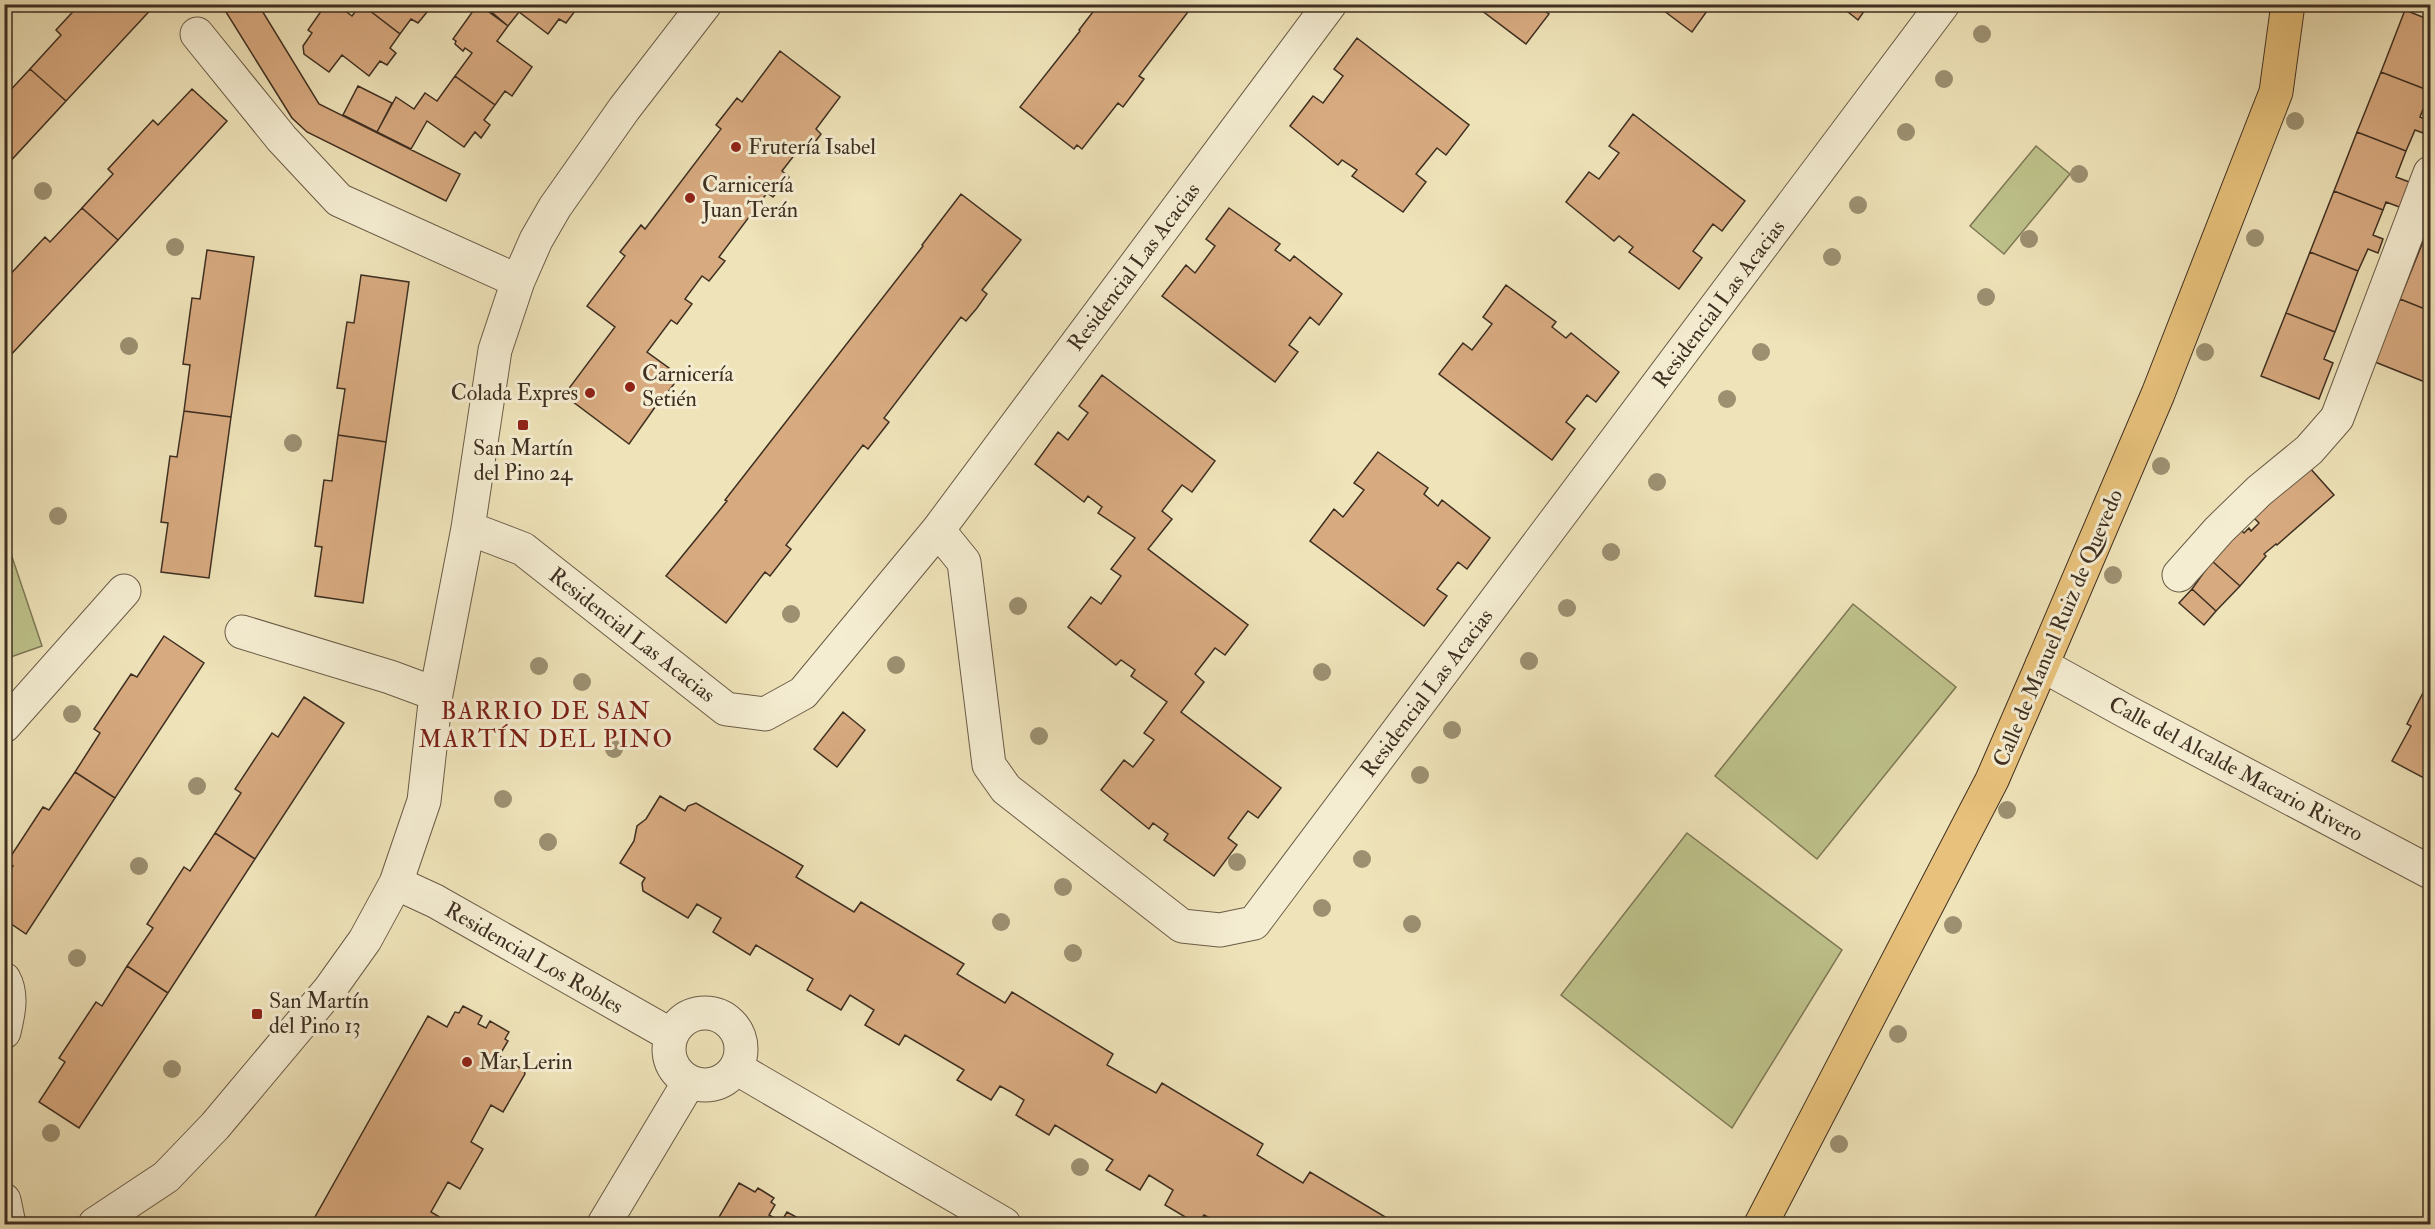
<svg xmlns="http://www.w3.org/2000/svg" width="2435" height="1229" viewBox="0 0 2435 1229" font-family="'IM FELL Double Pica',serif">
<rect width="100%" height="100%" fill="#efe3b9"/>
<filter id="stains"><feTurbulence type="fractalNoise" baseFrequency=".00333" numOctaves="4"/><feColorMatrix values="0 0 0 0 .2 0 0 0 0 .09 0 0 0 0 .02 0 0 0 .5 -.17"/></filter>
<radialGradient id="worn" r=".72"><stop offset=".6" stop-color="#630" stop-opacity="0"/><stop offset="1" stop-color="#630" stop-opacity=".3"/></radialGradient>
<!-- green -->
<path fill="#bec28b" stroke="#7e7856" stroke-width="1.5" d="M2036,146L2070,174L2004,254L1970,226Z
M5,536L42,646L5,659H4Z
M1853,604L1956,687L1817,859L1715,776Z
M1687,833L1842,950L1732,1128L1561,995Z"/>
<!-- building -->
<path fill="#d8aa80" stroke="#3e2f21" stroke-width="1.5" d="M80,4H156L66,101L30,69L61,35L56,30Z
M221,4H258L319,104L460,174L446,201L307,132L292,118Z
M326,4H336L352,16L361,4L400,34L390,48L396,53L387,65L380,61L369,76L342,55L329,72L304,54L303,46L312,33L308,30Z
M361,4H422L420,6L427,12L418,23L411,19L400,34Z
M478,4L508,26L497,41L532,67L512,96L505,91L495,105L455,76L472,53L465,48L463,51L455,44L456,41L453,39Z
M482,4H569L568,6L575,11L566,23L559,19L548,34L519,12L508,26Z
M1099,4H1194L1139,76L1144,79L1123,107L1118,103L1082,149L1077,145L1074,149L1020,107L1080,31L1079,30Z
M1473,4H1541L1539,7L1549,14L1526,44Z
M1655,4H1712L1692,32Z
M1838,4H1869L1858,20Z
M2405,10L2430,20V91L2381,72Z
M1357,38L1469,125L1446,155L1437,148L1416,174L1426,182L1403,212L1352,176L1357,170L1342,160L1338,165L1290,126L1313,96L1323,103L1343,76L1334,69Z
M780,51L840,97L816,129L821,134L806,154L799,149L782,171L789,177L773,197L767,193L719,257L725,261L709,281L702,276L685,299L692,304L677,324L671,320L647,352L680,376L659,404L658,403L629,444L564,395L615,327L587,306L625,256L620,252L641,225L645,229L721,129L716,125L737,98L742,102Z
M30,69L66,101L4,168V97Z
M2381,72L2430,91L2420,117L2428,120L2423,133L2415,130L2406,151L2357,132Z
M455,76L495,105L484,120L490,125L481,138L475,132L464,147L427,121L411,149L377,132L396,97L414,109L425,93L437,101Z
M358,86L392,103L377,132L343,115Z
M192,89L227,121L118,240L82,208L113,174L108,169L153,120L158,125Z
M1633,114L1745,201L1722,231L1713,224L1693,251L1702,258L1679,289L1629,252L1633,247L1619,236L1614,241L1566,202L1589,172L1599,179L1619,153L1609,146Z
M2357,132L2406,151L2396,177L2412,183L2402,208L2386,202L2383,210L2334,191Z
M2334,191L2383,210L2373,235L2383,239L2378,253L2368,249L2358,271L2310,252Z
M961,194L1021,240L982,290L987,294L977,308L966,321L961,317L884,418L889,422L868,449L863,445L786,545L791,549L770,576L765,572L726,623L666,576L727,501L725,500L923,246L922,245Z
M82,208L118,240L7,359L4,357V281L45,237L50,242Z
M1229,208L1280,244L1275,250L1290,261L1294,256L1342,294L1319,325L1310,317L1289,345L1298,352L1275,382L1162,296L1186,265L1195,273L1215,246L1206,239Z
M2424,239L2430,242V311L2400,299Z
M207,250L254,257L231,417L184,411L190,365L183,364L192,298L200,299Z
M2310,252L2358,271L2335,332L2286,313Z
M361,275L409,282L386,442L338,435L345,389L337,388L347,322L354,323Z
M1506,285L1556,322L1552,327L1566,338L1571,333L1619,372L1596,402L1587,395L1566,422L1575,429L1552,460L1439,374L1463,343L1472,350L1492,324L1483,317Z
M2400,299L2430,311V374L2429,373L2425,382L2375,362Z
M2286,313L2335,332L2324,359L2333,363L2319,399L2261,376Z
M1102,375L1215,461L1192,492L1182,485L1162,511L1172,519L1148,549L1248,625L1225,655L1215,648L1195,674L1204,682L1181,712L1281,788L1258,818L1248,811L1228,838L1237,845L1214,876L1164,840L1168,834L1153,823L1149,829L1101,790L1124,760L1133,767L1154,740L1144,733L1167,702L1131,676L1135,670L1121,660L1116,665L1068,627L1091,597L1101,604L1121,576L1111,569L1135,538L1098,513L1102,507L1088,496L1084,502L1035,464L1058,432L1068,440L1088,413L1079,406Z
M184,411L231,417L209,578L161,572L168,523L161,522L170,456L177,457Z
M338,435L386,442L363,603L315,596L322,547L315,546L324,480L332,481Z
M1378,452L1428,488L1424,494L1438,506L1442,500L1490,538L1467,569L1458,562L1437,589L1447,596L1424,626L1310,541L1334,509L1343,517L1364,490L1354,483Z
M2309,467L2334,495L2277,545L2276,544L2264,554L2266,556L2240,586L2212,561L2241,530L2244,533L2249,528L2251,531L2259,523L2254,518Z
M2212,561L2240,586L2216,611L2192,589Z
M2192,589L2216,611L2204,625L2179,603Z
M164,636L204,663L115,798L75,772L100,733L94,729L131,674L137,677Z
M2426,687L2430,688V787L2424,783L2426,779L2392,761L2411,726L2407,724Z
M304,697L344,723L255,859L215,833L241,793L235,789L272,733L278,737Z
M843,712L865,730L837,767L814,749Z
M75,772L115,798L26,934L4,919V879L13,866L7,862L43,807L49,810Z
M660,796L685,811L688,806L696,803L803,866L796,877L854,912L861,902L964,964L957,974L1005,1003L1012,992L1113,1054L1107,1065L1156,1093L1162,1083L1263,1144L1257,1155L1303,1183L1310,1172L1397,1224H1221L1204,1215L1197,1224L1165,1205L1173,1190L1149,1175L1140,1190L1106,1170L1113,1160L1055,1125L1049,1135L1016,1115L1024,1100L1011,1092L1000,1086L991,1100L957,1080L964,1070L905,1035L899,1045L865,1025L874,1010L850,995L841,1010L807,990L813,979L756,945L750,955L713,932L721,918L697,904L688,918L643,891L642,883L645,878L620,863L634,841L637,826L646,819Z
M215,833L255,859L168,993L127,966L153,928L147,924L184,867L190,871Z
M127,966L168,993L79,1128L39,1102L65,1062L59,1058L96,1002L102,1006Z
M463,1006L482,1016L478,1024L486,1028L490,1021L509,1032L505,1039L508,1041L499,1056L524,1070L525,1074L503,1112L491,1105L471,1142L483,1149L460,1189L448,1182L431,1212L443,1219L440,1224H311L428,1016L447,1027L455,1012L459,1013Z
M739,1183L755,1192L758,1188L774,1198L771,1202L775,1205L769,1215L781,1222L787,1212L809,1224H715Z"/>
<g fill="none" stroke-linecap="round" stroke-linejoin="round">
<defs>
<path id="minor" d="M197,34L282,139L339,200L518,281
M468,528L523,549L726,709L765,714L803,693L938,530L1330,4
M938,530L964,562L989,765L1006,789L1182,926L1220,930L1254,923L1943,4
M2179,575L2219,530L2259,491L2309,450L2337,418L2430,173
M242,632L390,677L436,694
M2042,665L2127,712L2430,872
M4,726L124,591
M396,883L435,901L671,1035
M4,979C13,995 8,1015 4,1032
M669 1049a36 36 0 1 1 72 0a36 36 0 1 1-72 0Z
M736,1068L1004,1224
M4,1200L9,1224
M95,1224L166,1177L215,1126L330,989L365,940L396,883L424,801L436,694L468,528L495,350L518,281L536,240L555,207L624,109L705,4
M604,1224L689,1082"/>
<path id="major" d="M1761,1224L1992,780L2042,665L2158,394L2276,92L2288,4"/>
</defs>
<!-- minor casing -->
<use href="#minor" stroke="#6a5c47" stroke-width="35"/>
<!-- major casing -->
<use href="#major" stroke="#3e2f21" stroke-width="35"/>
<!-- minor -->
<use href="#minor" stroke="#f5edd2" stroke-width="33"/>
<!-- major -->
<use href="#major" stroke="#e8c27c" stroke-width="33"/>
</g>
<!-- trees -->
<g fill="#9c9071">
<circle cx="1982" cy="34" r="9"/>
<circle cx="1944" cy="79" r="9"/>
<circle cx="2295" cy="121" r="9"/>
<circle cx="1906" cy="132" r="9"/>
<circle cx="2079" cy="174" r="9"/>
<circle cx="43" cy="191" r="9"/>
<circle cx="1858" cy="205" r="9"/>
<circle cx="2255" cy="238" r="9"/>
<circle cx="2029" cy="239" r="9"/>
<circle cx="175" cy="247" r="9"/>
<circle cx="1832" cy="257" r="9"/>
<circle cx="1986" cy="297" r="9"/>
<circle cx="129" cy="346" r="9"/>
<circle cx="1761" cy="352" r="9"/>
<circle cx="2205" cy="352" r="9"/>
<circle cx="1727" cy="399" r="9"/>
<circle cx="293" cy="443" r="9"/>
<circle cx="2161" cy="466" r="9"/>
<circle cx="1657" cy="482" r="9"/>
<circle cx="58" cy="516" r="9"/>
<circle cx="1611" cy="552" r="9"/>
<circle cx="2113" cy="575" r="9"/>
<circle cx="1018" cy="606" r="9"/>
<circle cx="1567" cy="608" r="9"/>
<circle cx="791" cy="614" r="9"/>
<circle cx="1529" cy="661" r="9"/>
<circle cx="896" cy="665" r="9"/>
<circle cx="539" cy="666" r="9"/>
<circle cx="1322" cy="672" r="9"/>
<circle cx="582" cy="682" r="9"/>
<circle cx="72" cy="714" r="9"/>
<circle cx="1452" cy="730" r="9"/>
<circle cx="1039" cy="736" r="9"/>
<circle cx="614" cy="749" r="9"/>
<circle cx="1420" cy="775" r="9"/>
<circle cx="197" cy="786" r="9"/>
<circle cx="503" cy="799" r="9"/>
<circle cx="2007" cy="810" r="9"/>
<circle cx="548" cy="842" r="9"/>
<circle cx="1362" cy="859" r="9"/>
<circle cx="1237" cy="862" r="9"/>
<circle cx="139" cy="866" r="9"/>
<circle cx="1063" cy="887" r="9"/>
<circle cx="1322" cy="908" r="9"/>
<circle cx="1001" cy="922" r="9"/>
<circle cx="1412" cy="924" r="9"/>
<circle cx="1953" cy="925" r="9"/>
<circle cx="1073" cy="953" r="9"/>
<circle cx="77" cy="958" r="9"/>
<circle cx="1898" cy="1034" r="9"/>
<circle cx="172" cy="1069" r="9"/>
<circle cx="51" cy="1133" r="9"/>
<circle cx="1839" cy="1144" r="9"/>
<circle cx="1080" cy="1167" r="9"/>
</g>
<!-- markers -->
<g fill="#8f2418" stroke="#f5edd2" stroke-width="2">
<circle cx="736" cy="147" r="6"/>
<circle cx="690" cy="198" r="6"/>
<circle cx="630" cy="387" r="6"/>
<circle cx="590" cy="393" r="6"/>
<rect x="517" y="419" width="12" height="12" rx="3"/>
<rect x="251" y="1008" width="12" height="12" rx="3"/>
<circle cx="467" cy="1062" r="6"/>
</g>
<g text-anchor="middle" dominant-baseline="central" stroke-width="6" stroke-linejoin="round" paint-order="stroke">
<!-- poi labels -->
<g font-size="22" fill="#3e2f21" stroke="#f5edd2" text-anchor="start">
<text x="748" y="147">Frutería Isabel</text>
<text x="702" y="185">Carnicería<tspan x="702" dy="25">Juan Terán</tspan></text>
<text x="642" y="374">Carnicería<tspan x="642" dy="25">Setién</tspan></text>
<text x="578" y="393" text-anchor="end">Colada Expres</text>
<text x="523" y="448" text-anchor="middle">San Martín<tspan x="523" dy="25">del Pino 24</tspan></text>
<text x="269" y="1001">San Martín<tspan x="269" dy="25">del Pino 13</tspan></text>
<text x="479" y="1062">Mar Lerin</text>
</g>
<!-- street labels -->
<g font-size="22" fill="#3e2f21" stroke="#f5edd2">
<text transform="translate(1134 267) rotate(-53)">Residencial Las Acacias</text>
<text transform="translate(1719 304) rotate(-53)">Residencial Las Acacias</text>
<text transform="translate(2058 628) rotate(-67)">Calle de Manuel Ruiz de Quevedo</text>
<text transform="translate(632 635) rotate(38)">Residencial Las Acacias</text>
<text transform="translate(1427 693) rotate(-53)">Residencial Las Acacias</text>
<text transform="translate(2236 769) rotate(28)">Calle del Alcalde Macario Rivero</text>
<text transform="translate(534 958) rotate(30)">Residencial Los Robles</text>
</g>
<!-- neighbourhood labels -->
<g font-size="24" letter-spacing="1.5" fill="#7a1f14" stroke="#f5edd2">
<text x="546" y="711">BARRIO DE SAN<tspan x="546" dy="28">MARTÍN DEL PINO</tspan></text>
</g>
</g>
<!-- margin -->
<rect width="2435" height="1229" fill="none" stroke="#efe3b9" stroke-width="24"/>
<rect x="6" y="6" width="2423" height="1217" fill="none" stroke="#3e2f21" stroke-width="3"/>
<rect x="12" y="12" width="2411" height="1205" fill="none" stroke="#3e2f21" stroke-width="1.5"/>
<rect width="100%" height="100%" filter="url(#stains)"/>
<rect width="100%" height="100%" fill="url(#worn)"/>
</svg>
